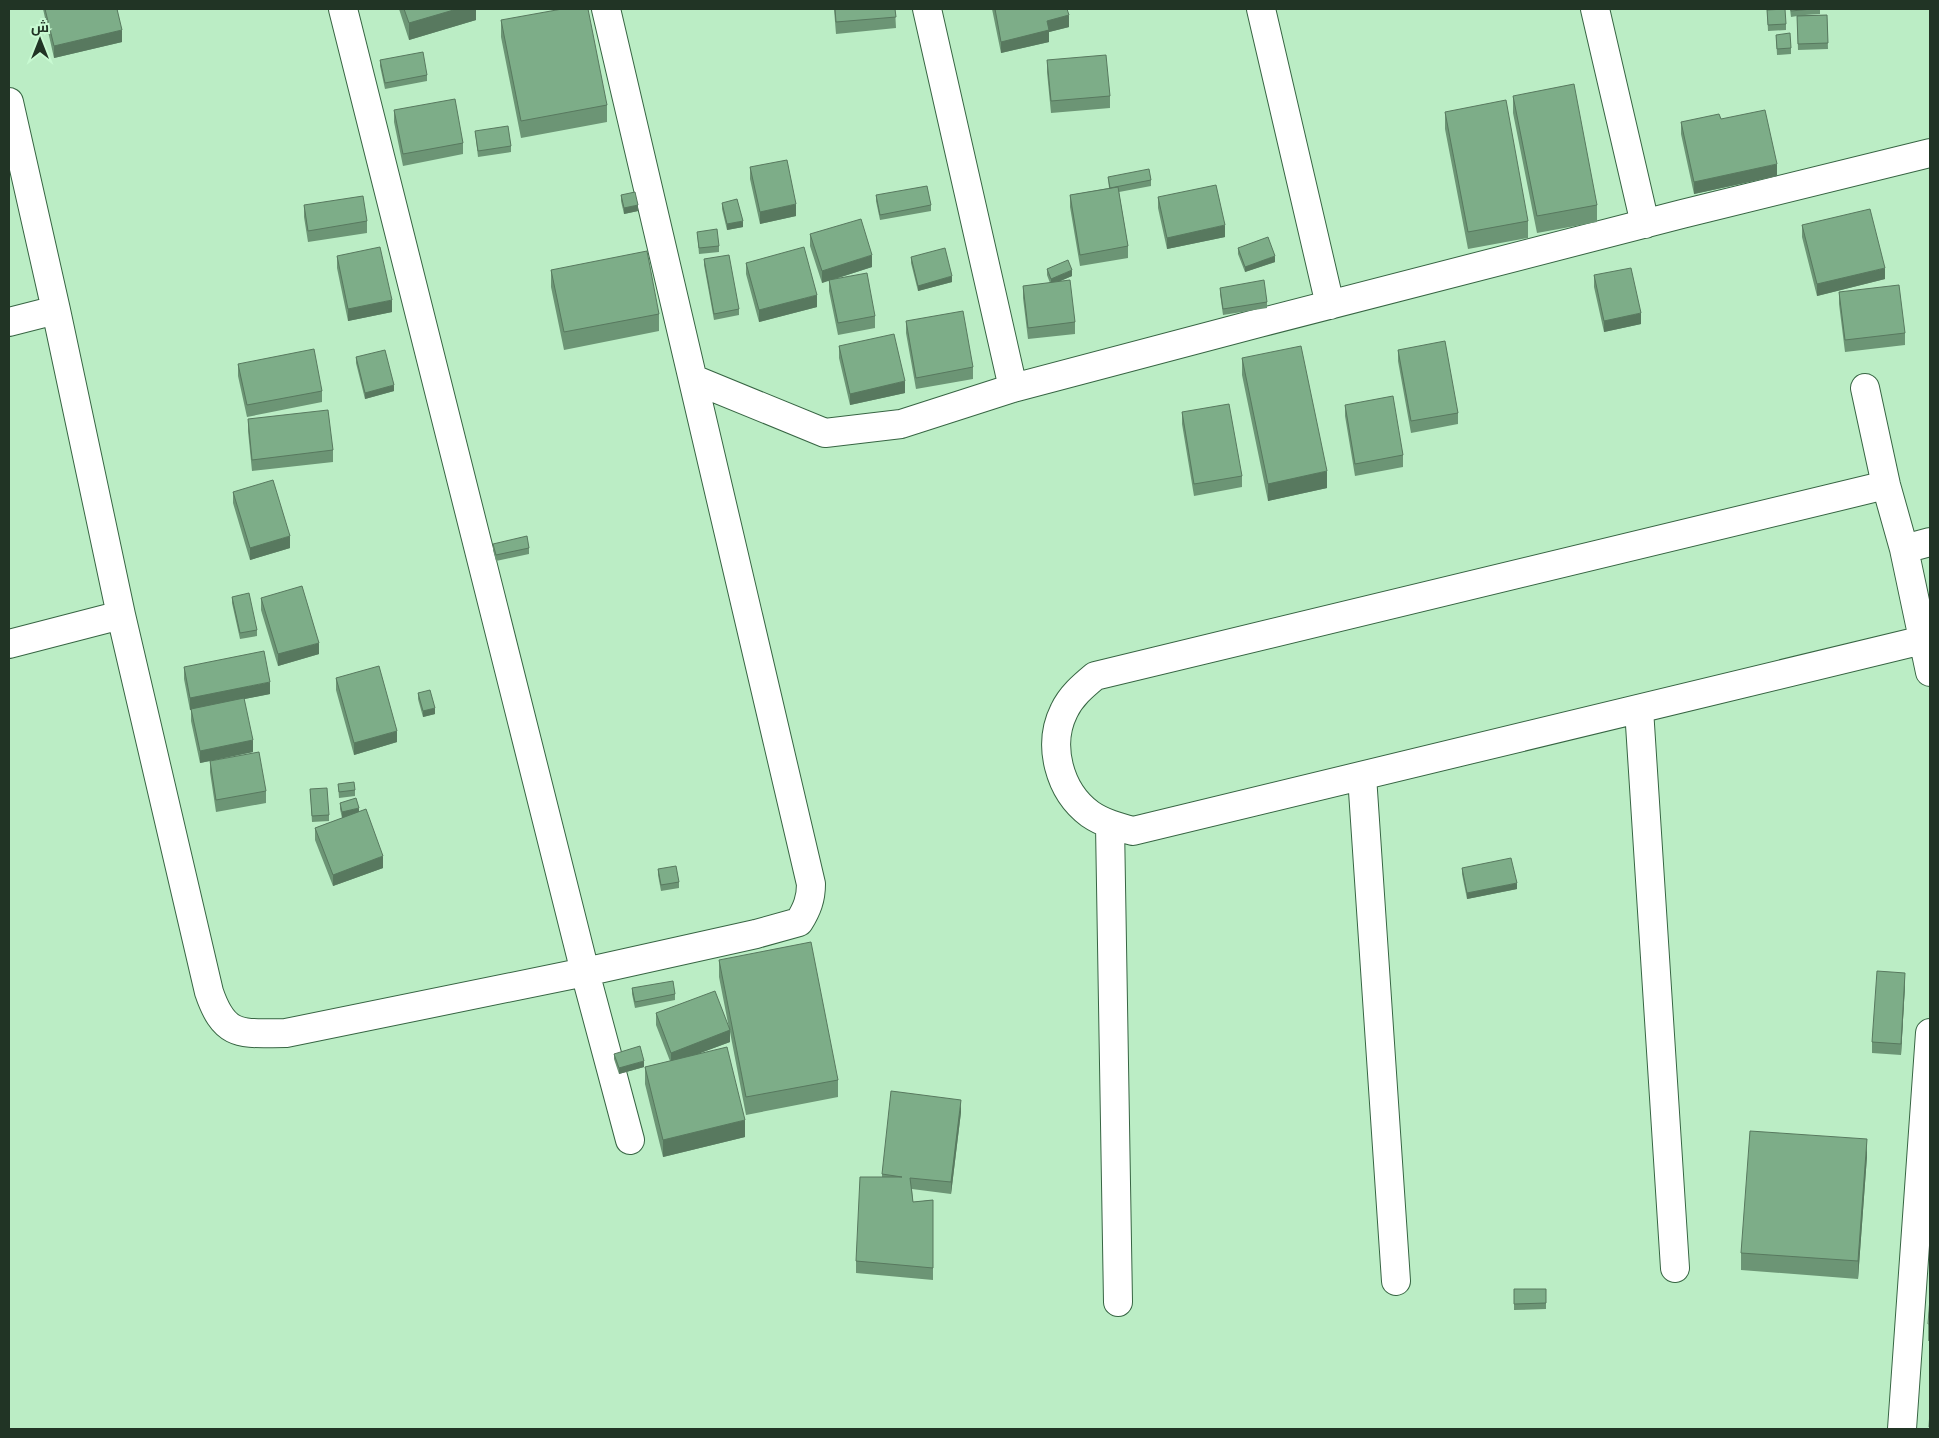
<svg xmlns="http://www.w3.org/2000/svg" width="1939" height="1438" viewBox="0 0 1939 1438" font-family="Helvetica,Cairo,sans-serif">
<rect width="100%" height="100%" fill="#bbedc5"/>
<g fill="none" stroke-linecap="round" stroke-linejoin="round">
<defs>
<path id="minor" d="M343,9L585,972L630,1140
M927,9L1013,388
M1261,9L1330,305
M1595,9L1645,224
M9,102L56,310L121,615L209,992C225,1039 242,1033 286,1033L585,972L756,934L799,922C807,909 811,899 811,884L606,9
M9,322L56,310
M693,379L825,433L901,424L1013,388L1259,323L1682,214L1930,153
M1865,388L1886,485L1904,549L1930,672
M1886,485L1095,676C1083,686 1071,696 1064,711C1047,745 1059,791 1090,814C1103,823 1118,827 1133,831L1923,640
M1904,549L1930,542
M9,644L121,615
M1639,709L1675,1268
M1362,776L1396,1281
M1110,825L1118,1302
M1902,1429L1930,1033"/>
</defs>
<!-- minor casing -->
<use href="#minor" stroke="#376543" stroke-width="30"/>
<!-- minor -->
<use href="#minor" stroke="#fff" stroke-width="28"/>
</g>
<!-- wall -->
<path fill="#6c9575" d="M43,9H117L122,42L54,58Z
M399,9H476V20L409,40Z
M834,9H895L896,28L836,34Z
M992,9H1067L1069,27L1049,32V42L1001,53Z
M1790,9H1820V14L1805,15H1827L1828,49L1798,50L1797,16L1791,17Z
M1767,10L1786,24V30L1768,31Z
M501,20L607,105V122L521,138L501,37Z
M1776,35L1791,48V54L1777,55Z
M380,60L427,75V81L385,89L380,66Z
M1047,60L1110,96V108L1051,113L1047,72Z
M1513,96L1597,205V222L1537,233L1513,113Z
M394,110L463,143V154L403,166L394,122Z
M1445,112L1528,221V238L1468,249L1445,129Z
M1721,119L1777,176L1694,194L1681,134V122Z
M475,131L511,146V152L478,157Z
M750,167L796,216L760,224L750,179Z
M1108,177L1151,180V186L1119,192L1128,246V258L1080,266L1070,207V195L1109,188Z
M621,195L638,211L624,214L621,201Z
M876,195L931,205V211L880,220L876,201Z
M1158,197L1225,237L1167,249L1158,208Z
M722,203L743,227L727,230L722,209Z
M304,205L367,221V233L308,242L304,217Z
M1802,225L1885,279L1817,296L1802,237Z
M697,232L719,246V252L699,254Z
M810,234L872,267L835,279L875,316V328L838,335L829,291V280L822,283L810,246Z
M1238,248L1275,262L1245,272L1238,254Z
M337,256L392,312L348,321L337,268Z
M911,257L952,282L918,291L911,263Z
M704,259L739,309V315L714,320L704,265Z
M746,263L817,307L759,322L746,274Z
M1047,269L1072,276L1058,282L1075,322V334L1028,339L1023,298V286L1050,283L1047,275Z
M551,270L659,314V331L564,350L551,287Z
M1594,275L1641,324L1604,332L1594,287Z
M1220,288L1267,302V308L1223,315L1220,294Z
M1839,292L1905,333V345L1845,352L1839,304Z
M906,321L973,367V379L916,389L906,333Z
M839,346L905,393L850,405L839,358Z
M1398,350L1458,413V424L1411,433L1398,361Z
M356,357L394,391L365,399L356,363Z
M1242,358L1327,488L1268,501L1242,375Z
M238,364L322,391V402L247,417L238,376Z
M1345,405L1403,455V467L1355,476L1345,416Z
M1182,412L1242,476V487L1194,496L1182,424Z
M248,419L333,450V462L252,471L248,431Z
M233,492L290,548L250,560L233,503Z
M493,544L529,548V554L496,561L493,550Z
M232,597L257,630V636L240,639L232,603Z
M261,598L319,654L278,666L261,610Z
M184,667L270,694L244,699L253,752L200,763L191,721V710H190L184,679Z
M336,678L397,742L354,755L336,690Z
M418,693L435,714L423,717L418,699Z
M210,761L266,791V803L216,812L210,772Z
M338,784L355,790V796L339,798Z
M310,789L329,815V821L312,822Z
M340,803L359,812L383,868L333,886L315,840V828L342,818L340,809Z
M1462,868L1517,889L1467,899L1462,874Z
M658,869L679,882V888L661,891L658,875Z
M719,960L838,1080V1097L746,1115L730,1032V1042L700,1053L745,1137L663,1157L645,1084V1067L670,1061L656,1025V1013L729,1028L719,977Z
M1905,985L1901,1055L1872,1053V1042Z
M632,988L675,994V1000L635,1008L632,994Z
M614,1054L644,1067L619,1074L614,1059Z
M961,1112L951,1194L912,1189L913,1202L933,1200V1280L856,1273V1261L882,1177V1174Z
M1867,1156L1858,1279L1741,1270V1253Z
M1514,1289H1546V1309L1514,1310Z
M1930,1298V1341H1928V1324Z"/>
<!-- shaded-wall -->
<path fill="#58795f" d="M457,9H476V20L409,40V23Z
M1069,15V27L1049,32V42L1001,53V42L1047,21Z
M122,30V42L54,58V46Z
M1777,164V176L1694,194V182Z
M796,204V216L760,224V212Z
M638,205V211L624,214V208Z
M743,221V227L727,230V224Z
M1225,225V237L1167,249V238Z
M872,255V267L822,283V271Z
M1275,256V262L1245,272V267Z
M1885,268V279L1817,296V284Z
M1072,270V276L1051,285V279Z
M952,276V282L918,291V286Z
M817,295V307L759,322V310Z
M392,300V312L348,321V309Z
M1641,313V324L1604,332V321Z
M905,381V393L850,405V394Z
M394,385V391L365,399V393Z
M1327,471V488L1268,501V484Z
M290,536V548L250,560V548Z
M319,643V654L278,666V654Z
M270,682V694L190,710V698Z
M435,708V714L423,717V711Z
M397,731V742L354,755V743Z
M253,740V752L200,763V751Z
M359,808V813L342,818V812Z
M383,856V868L333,886V875Z
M1517,883V889L1467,899V893Z
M1905,973V985L1901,1055V1044Z
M730,1030V1042L671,1064V1053Z
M644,1061V1067L619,1074V1068Z
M961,1100V1112L951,1194V1182Z
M745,1120V1137L663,1157V1140Z
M1867,1139V1156L1858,1279V1261Z"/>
<!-- building -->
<path fill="#7dad88" stroke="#58795f" d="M45,9H117L122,30L54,46Z
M404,9H457L409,23Z
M562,9H588L607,105L521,121L501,20Z
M835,9H895L896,17L836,22Z
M995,9H1067L1069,15L1047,21L1049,30L1001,42Z
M1785,9L1786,24L1768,25L1767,10Z
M1791,9H1812L1791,11Z
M1827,15L1828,43L1798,44L1797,16Z
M1790,33L1791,48L1777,49L1776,35Z
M423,52L427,75L385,83L380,60Z
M1106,55L1110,96L1051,101L1047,60Z
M1574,84L1597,205L1537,216L1513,96Z
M455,99L463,143L403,154L394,110Z
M1506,100L1528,221L1468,232L1445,112Z
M1765,110L1777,164L1694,182L1681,122L1719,114L1721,119Z
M508,126L511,146L478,151L475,131Z
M787,160L796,204L760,212L750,167Z
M1149,169L1151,180L1110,188L1108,177Z
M1216,185L1225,225L1167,238L1158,197Z
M927,186L931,205L880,215L876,195Z
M1118,187L1128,246L1080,255L1070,195Z
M635,192L638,205L624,208L621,195Z
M363,196L367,221L308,231L304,205Z
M737,199L743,221L727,224L722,203Z
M1870,209L1885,268L1817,284L1802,225Z
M861,219L872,255L822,271L810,234Z
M717,229L719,246L699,248L697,232Z
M1268,237L1275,256L1245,267L1238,248Z
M380,247L392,300L348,309L337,256Z
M804,247L817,295L759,310L746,263Z
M945,248L952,276L918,286L911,257Z
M647,251L659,314L564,332L551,270Z
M729,255L739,309L714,314L704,259Z
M1068,260L1072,270L1051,279L1047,269Z
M1631,268L1641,313L1604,321L1594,275Z
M867,273L875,316L838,323L829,280Z
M1070,280L1075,322L1028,328L1023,286Z
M1264,280L1267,302L1223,309L1220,288Z
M1899,285L1905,333L1845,340L1839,292Z
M963,311L973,367L916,378L906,321Z
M894,334L905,381L850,394L839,346Z
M1445,341L1458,413L1411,421L1398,350Z
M1301,346L1327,471L1268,484L1242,358Z
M314,349L322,391L247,405L238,364Z
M385,350L394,385L365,393L356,357Z
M1393,396L1403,455L1355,464L1345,405Z
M1229,404L1242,476L1194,484L1182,412Z
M328,410L333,450L252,460L248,419Z
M273,480L290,536L250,548L233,492Z
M527,536L529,548L496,555L493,544Z
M302,586L319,643L278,654L261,598Z
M249,593L257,630L240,633L232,597Z
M264,651L270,682L190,698L184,667Z
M379,666L397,731L354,743L336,678Z
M430,690L435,708L423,711L418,693Z
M244,698L253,740L200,751L191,709Z
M259,752L266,791L216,800L210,761Z
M354,782L355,790L339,792L338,784Z
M327,788L329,815L312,816L310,789Z
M356,798L359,808L342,812L340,803Z
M366,809L383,856L333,875L315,828Z
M1511,858L1517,883L1467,893L1462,868Z
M676,866L679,882L661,885L658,869Z
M811,942L838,1080L746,1097L719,960Z
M1877,971L1905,973L1901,1044L1872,1042Z
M673,981L675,994L635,1002L632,988Z
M715,991L730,1030L671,1053L656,1013Z
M640,1046L644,1061L619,1068L614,1054Z
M727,1047L745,1120L663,1140L645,1067Z
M891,1091L961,1100L951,1182L910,1178L913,1202L933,1200V1268L856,1261L860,1177H902L882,1174Z
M1750,1131L1867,1139L1858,1261L1741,1253Z
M1514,1289H1546V1303L1514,1304Z
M1930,1298V1324H1928Z
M1930,1411V1427H1929Z"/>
<!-- border -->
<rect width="1939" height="1438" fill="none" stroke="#213425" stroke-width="20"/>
<!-- north arrow -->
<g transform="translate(40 40)" stroke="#c8fad2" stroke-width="4" paint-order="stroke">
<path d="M0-4L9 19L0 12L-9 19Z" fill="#213425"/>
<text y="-8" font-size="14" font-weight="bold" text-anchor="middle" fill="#213425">ش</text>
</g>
</svg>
